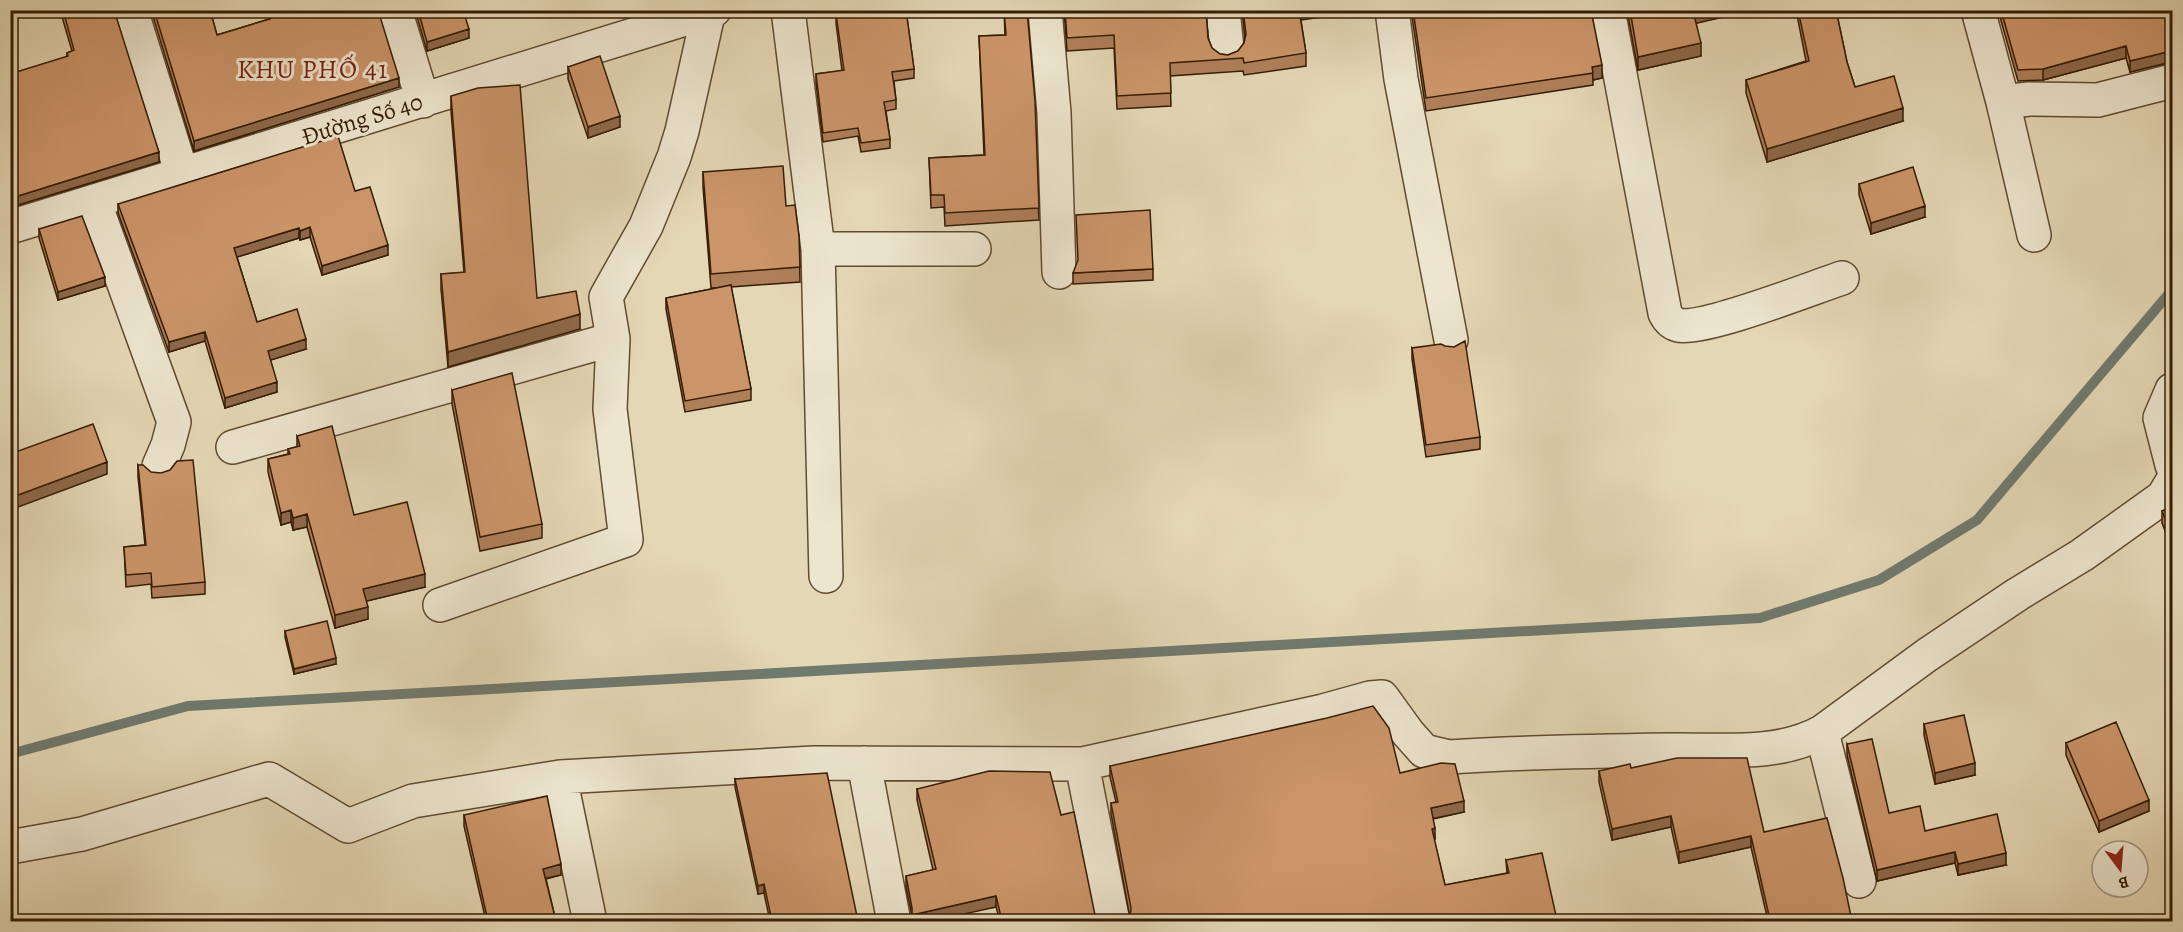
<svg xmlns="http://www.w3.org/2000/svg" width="2183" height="932" viewBox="0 0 2183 932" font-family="Alegreya,serif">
<rect width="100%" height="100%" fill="#e4d7b5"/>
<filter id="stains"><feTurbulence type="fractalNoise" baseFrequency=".00333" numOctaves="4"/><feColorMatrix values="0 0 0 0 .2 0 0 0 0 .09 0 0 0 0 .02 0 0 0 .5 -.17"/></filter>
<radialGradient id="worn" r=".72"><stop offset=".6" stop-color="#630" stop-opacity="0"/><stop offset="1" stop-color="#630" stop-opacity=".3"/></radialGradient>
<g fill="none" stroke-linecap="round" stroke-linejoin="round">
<!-- stream -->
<path stroke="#707a6f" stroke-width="10" d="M10,754L188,706L1760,618L1879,580L1977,520L2172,290"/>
<defs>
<path id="minor" d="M131,10L182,174
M395,10L423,101
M788,10L818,249L826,576
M1045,10L1054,113L1059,272
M1223,10L1227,49
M1392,10L1401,79L1451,340
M1608,10L1665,313C1668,319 1671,323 1678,325C1703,331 1812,288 1842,278
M1978,10L2003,102L2034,235
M2003,102L2029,99L2098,100L2172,81
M94,201L174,422L168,445L159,466
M10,227L714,10
M818,249H974
M2172,390L2160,418L2172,465
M233,447L613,339
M440,605L626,540L610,409L613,339L606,297L646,226L674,157L682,131L709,10
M1822,732L1859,881
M864,763L894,922
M1082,764L1113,922
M560,777L590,922
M10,847L82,834L269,779L348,826L413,801L560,777L814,763L1082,764L1323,711L1370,698L1382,697L1408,733L1424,751L1449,757C1522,752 1596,751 1669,750C1719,749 1777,757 1822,732L1927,655L2018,594L2082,555L2163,497L2172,482"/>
</defs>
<!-- minor casing -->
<use href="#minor" stroke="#614b31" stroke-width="36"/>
<!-- minor -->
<use href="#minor" stroke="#ede5cf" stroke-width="33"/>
</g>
<!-- wall -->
<path fill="#af7f5a" stroke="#351c05" stroke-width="1.5" d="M60,10H114L159,162L18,205L10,181V135L14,134L10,122V74L67,57V53L72,51Z
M151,10H210L217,35L269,19V15L399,87L194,151Z
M415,10H463L469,38L427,51Z
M845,10H906L914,69V78L894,81L896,100V109L886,111L890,139V148L861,152L858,136L823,142L816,83V74L842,71L836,23V14L846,13Z
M1004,10H1027L1039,220L945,226L944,207L931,208L929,158L984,155L979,36L1005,35Z
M1064,10H1206L1208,38L1212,48L1220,54L1228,55L1238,51L1244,43L1245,40L1242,10H1341V14L1301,20L1306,53V66L1244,75L1243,71L1170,76L1171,106L1117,109L1114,48L1067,51Z
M1411,10H1591L1602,78L1593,80V85L1426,111Z
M1627,10H1753L1696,23L1701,56L1638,70Z
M1796,10H1836L1847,62L1855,87L1903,121L1767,162L1746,93V80L1806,61Z
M1998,10H2172V63H2167L2130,72L2126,58L2043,80L2018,81Z
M568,67L620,127L588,138L568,79Z
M451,96L537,298L580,329L448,367L441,289V274L464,273L451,111Z
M703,172L786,206L799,236L800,282L731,287L751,389V400L685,412L666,309V298L716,288H711L703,187Z
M1859,184L1925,217L1871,234L1859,195Z
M355,191L388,255L322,275L310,237L300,240L299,238L237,257L257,322L306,349L270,360L277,392L225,408L205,341L169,352L118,213V204Z
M39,229L105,286L58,300L39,238Z
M1153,269V280L1073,284V273Z
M1412,348L1480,437V449L1426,457L1412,359Z
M452,390L542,524V538L480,551L452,404Z
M297,436L354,515L425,587L366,601L368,619L335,628L307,527L293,530L291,522L281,525L268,472V459L288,454V449L297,447Z
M138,465L205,582V594L152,598L151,584L126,587L124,547L145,545L138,477Z
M2172,507V548L2162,523V511Z
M285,631L336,664L294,674L285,637Z
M1924,724L1975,775L1935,784L1924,735Z
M2066,743L2149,811L2099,832L2066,755Z
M1847,744L1889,813L1925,831L2006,865L1958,875L1955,863L1877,881L1847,755Z
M1110,766L1400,773L1464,812L1433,819L1435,839L1434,840L1445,885L1507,873L1506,860L1557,921L1130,918L1111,814V803L1116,802L1110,777Z
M1631,768L1764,832L1852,921H1768L1751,847L1679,863L1671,827L1612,840L1599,782V771Z
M735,779L858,921H770L764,893L758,894L735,787Z
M917,789L1061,815L1095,915L1098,921H1000L996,907L912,921V916L906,887V876L933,870L917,800Z
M464,815L561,875L546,879L556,921H486L464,826Z"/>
<!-- shaded-wall -->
<path fill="#8e684a" stroke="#351c05" stroke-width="1.5" d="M10,10H27L10,15Z
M1697,10H1753L1693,24V11Z
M469,29V38L427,51V42Z
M1701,43V56L1638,70V57Z
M2126,46V58L2043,80V69Z
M2167,52V63L2130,72V61Z
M1602,65V78L1593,80L1592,67Z
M399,78V87L194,151V141Z
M1903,108V121L1767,162V149Z
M620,116V127L588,138V127Z
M159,152V162L18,205V196Z
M1925,206V217L1871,234V223Z
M310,227V237L300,240V231Z
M299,228V238L234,258V248Z
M388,245V255L322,275V266Z
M105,277V286L58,300V292Z
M580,314V329L448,367V352Z
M205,332V341L169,352V342Z
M306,339V349L268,361V351Z
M277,382V392L225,408V398Z
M107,462V474L10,510V498Z
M291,510V522L281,525V513Z
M307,514V527L293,530V518Z
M425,574V587L363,602V589Z
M368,607V619L335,628V615Z
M336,658V664L294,674V669Z
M1975,763V775L1935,784V773Z
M2149,800V811L2099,832V821Z
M1464,801V812L1431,819V808Z
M1671,816V827L1612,840V829Z
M1435,828V839L1432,840V829Z
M1751,836V847L1679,863V852Z
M1955,852V863L1877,881V870Z
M2006,853V865L1958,875V864Z
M561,864V875L543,879V869Z
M764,884V893L758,894V886Z
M996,896V907L933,921H912V915Z
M1788,916V921H1770V920Z"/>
<!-- building -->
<path fill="#cb9469" stroke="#351c05" stroke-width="1.5" d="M63,10H114L159,152L18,196L10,172V135L17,133L10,113V74L68,56L67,53L74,50Z
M154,10H210L217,35L270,19L269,15L285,10H378L399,78L194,141Z
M418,10H463L469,29L427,42Z
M847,10H906L914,69L892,72L896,100L884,102L890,139L861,143L858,128L823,133L816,74L844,70L836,14L847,13Z
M1004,10H1027L1035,101L1039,208L945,213L944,195H931L929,158L985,155L979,36L1006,35Z
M1065,10H1206L1208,38L1212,48L1220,54L1228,55L1238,51L1244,43L1246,34L1243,10H1299L1306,53L1244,63L1243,58L1170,63L1171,93L1117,96L1114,35L1067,38Z
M1413,10H1591L1602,65L1592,67L1593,73L1426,98Z
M1630,10H1697L1693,11L1701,43L1638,57Z
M1798,10H1836L1847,62L1855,87L1894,76L1903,108L1767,149L1746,80L1809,61Z
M2001,10H2172V52H2167L2130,61L2126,46L2043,69L2018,70Z
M600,56L620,116L588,127L568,67Z
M520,85L537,298L576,291L580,314L448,352L441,274L465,272L451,96L478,88Z
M338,136L355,191L370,187L388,245L322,266L310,227L300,231L299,228L234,248L257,322L297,309L306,339L268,351L277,382L225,398L205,332L169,342L118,204Z
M783,166L786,206L795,205L799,236L800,267L711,274L703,172Z
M1913,167L1925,206L1871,223L1859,184Z
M1150,210L1153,269L1073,273L1078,260L1076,215Z
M82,216L105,277L58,292L39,229Z
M731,285L751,389L685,401L666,298Z
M1465,341L1480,437L1426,445L1412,348L1441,344L1445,346L1454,347Z
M512,373L542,524L480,537L452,390Z
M93,424L107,462L10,498V454Z
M332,426L354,515L407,502L425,574L363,589L368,607L335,615L307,514L293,518L291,510L281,513L268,459L290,454L288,449L300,446L297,436Z
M193,460L205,582L152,587L151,573L126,575L124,547L146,545L138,465H143L151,472L161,473L170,470L177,461Z
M2172,507V536L2162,511Z
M327,621L336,658L294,669L285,631Z
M1373,706L1389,728L1400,773L1441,763L1455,764L1464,801L1431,808L1435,828L1432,829L1445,885L1509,873L1506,860L1542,853L1557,920L1551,921H1128L1130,918L1131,908L1111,803L1118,802L1110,766L1327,718Z
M1964,715L1975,763L1935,773L1924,724Z
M2116,722L2149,800L2099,821L2066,743Z
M1872,739L1889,813L1920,806L1925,831L1997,814L2006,853L1958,864L1955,852L1877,870L1847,744Z
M1677,758H1747L1764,832L1827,818L1843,878L1852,921H1789L1788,916L1770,920L1751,836L1679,852L1671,816L1612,829L1599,771L1630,764L1631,768Z
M989,771L1050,772L1061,815L1074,812L1095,915L1098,921H1002L996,896L912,915V908L906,876L936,869L917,789Z
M827,773L858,921H772L764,884L758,886L735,779Z
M547,796L561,864L543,869L556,921H488L464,815Z"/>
<g text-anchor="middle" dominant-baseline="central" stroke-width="6" stroke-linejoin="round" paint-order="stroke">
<!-- street labels -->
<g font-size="24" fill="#351c05" stroke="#ede5cf">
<text transform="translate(362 119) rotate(-17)">Đường Số 40</text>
</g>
<!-- neighbourhood labels -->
<g font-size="26" letter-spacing="1.5" fill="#7a1f14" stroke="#ede5cf">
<text x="313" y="69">KHU PHỐ 41</text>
</g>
</g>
<!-- margin -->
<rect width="2183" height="932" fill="none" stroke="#e4d7b5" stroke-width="36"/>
<rect x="12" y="12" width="2159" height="908" fill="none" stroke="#351c05" stroke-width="3"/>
<rect x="18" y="18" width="2147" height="896" fill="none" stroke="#351c05" stroke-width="1.5"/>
<!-- north arrow -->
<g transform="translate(2120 869) rotate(164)"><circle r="28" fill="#ede5cf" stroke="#a3957e" stroke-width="1.5"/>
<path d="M0-4.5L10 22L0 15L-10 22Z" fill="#8f2418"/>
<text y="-9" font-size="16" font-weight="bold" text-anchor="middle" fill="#351c05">B</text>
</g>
<rect width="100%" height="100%" filter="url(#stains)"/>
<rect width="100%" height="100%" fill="url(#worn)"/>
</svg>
